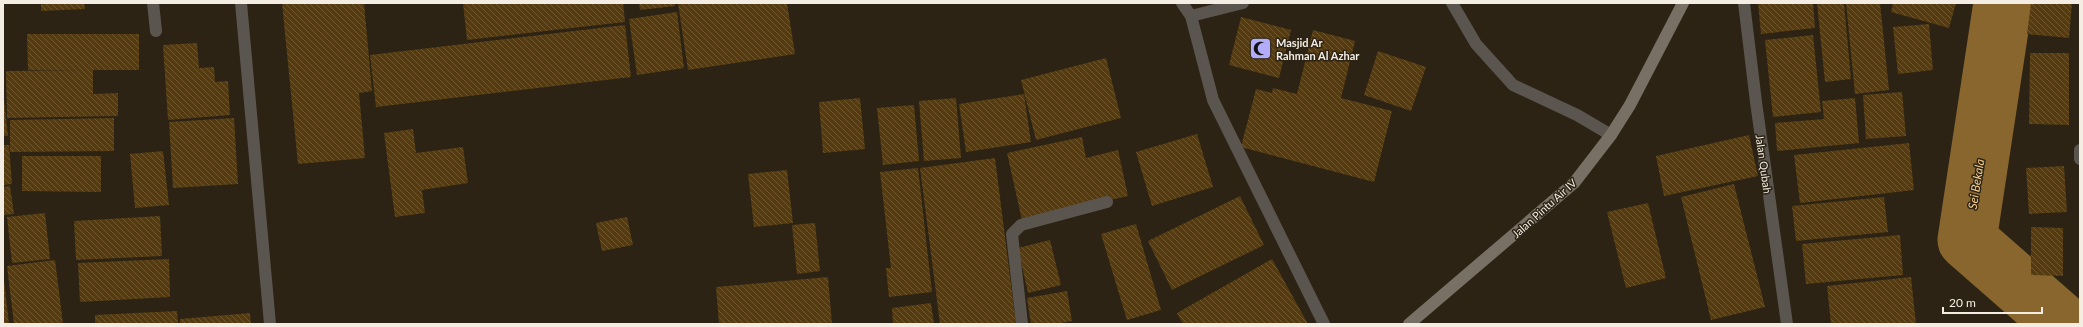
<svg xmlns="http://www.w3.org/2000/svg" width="2083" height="327" viewBox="0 0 2083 327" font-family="Lato,sans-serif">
<defs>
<pattern id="building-back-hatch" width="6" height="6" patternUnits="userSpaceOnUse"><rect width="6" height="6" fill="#553b0f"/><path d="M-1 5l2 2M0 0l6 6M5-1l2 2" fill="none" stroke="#6e5832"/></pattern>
</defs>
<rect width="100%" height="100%" fill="#2c2314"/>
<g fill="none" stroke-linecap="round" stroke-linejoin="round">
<!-- river -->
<path stroke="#89662e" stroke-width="59" d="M2003,3L1967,240L2063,324"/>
</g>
<!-- building -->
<path fill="url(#building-back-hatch)" d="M41,3H84L85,9L41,11Z
M282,3H364L372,91L359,93L365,158L298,164Z
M463,3H623L625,22L467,40Z
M639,3H675V6L640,10Z
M678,3H787L795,54L688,70Z
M1758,3H1813L1815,28L1761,34Z
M1817,3H1844L1851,79L1825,82Z
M1846,3H1880L1889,90L1855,94Z
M1893,3H1956L1949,28L1891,12Z
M2031,3H2072L2069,38L2027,34Z
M677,12L684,68L637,75L629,19Z
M1241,17L1291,30L1279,78L1229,65Z
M1929,24L1933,70L1898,74L1893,27Z
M625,25L631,77L376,107L370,55Z
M1313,30L1355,41L1341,98L1392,111L1374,182L1241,147L1256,89L1272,93L1273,88L1297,94Z
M27,34H139V70H93V94L118,93V116L7,118L6,71L85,70H28Z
M1813,35L1821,112L1773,117L1765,40Z
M197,43L199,68L214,67L215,82L228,81L230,115L168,120L163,45Z
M1378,51L1426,67L1411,111L1364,95Z
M2030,53H2069V125L2029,124Z
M1106,58L1121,118L1036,140L1021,80Z
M3,89L8,136H3Z
M1902,92L1906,136L1866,139L1863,95Z
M1024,94L1031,142L966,152L959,104Z
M860,98L865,149L823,153L819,102Z
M956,98L961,158L924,161L919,101Z
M1855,98L1859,143L1777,151L1775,123L1824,119L1822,101Z
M914,105L919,161L883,165L877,108Z
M114,118V151L10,152V120Z
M234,118L238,184L173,188L169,122Z
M413,129L416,153L463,147L468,183L422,190L425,213L395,217L384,133Z
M1197,134L1213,187L1152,206L1136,152Z
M1749,135L1758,176L1664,196L1656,156Z
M1082,137L1086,158L1118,150L1128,196L1022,220L1007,153Z
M1909,143L1914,190L1800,203L1794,155Z
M3,145H9L12,184L3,185Z
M163,151L169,205L135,208L130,154Z
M22,156H101V192L22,191Z
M995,158L1016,324H940L920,168Z
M2064,166L2067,212L2029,214L2026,168Z
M918,168L932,292L889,297L886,268H891L880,172Z
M787,170L793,223L754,227L748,174Z
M1734,184L1765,307L1711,320L1681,197Z
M10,186L14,214L3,215V187Z
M1240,196L1264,245L1172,290L1148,241Z
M1884,197L1888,232L1796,241L1792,206Z
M1648,203L1666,278L1626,288L1607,212Z
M45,213L50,259L12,263L7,217Z
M160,216L162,256L76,260L74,221Z
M627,217L633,245L602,251L596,223Z
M815,223L820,271L797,274L792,225Z
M1136,224L1161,310L1127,320L1101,234Z
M2031,227L2063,228V276L2031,275Z
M1900,235L1903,275L1806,284L1802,244Z
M1050,240L1061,285L1028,293L1018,248Z
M169,259L170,297L80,302L78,263Z
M1272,259L1308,324H1183L1177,313Z
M55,260L63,324H14L7,266Z
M828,277L832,324H719L716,287Z
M1911,277L1916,324H1831L1827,286Z
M3,280H4L9,324H3Z
M1067,291L1072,321L1056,324H1031L1027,298Z
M931,303L934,324H893L892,308Z
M177,311L178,324H95V315Z
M250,313L251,324H180V319Z"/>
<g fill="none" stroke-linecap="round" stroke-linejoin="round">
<!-- service -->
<path stroke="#5a554e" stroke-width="12" d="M153,3L156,31
M1191,16L1243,3"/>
<!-- minor -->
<path stroke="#5a554e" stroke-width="12" d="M241,3L270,324
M1182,3L1191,16L1213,100L1324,324
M1452,3L1476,44L1513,85L1577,115L1611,135
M1744,3L1756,102L1787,324
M2080,159V150
M1022,324L1012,234L1021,225L1107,202"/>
<!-- secondary -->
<path stroke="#787065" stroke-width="12" d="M1409,324L1574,183L1611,135L1630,105L1683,3"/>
</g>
<!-- icons -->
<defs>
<symbol id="mosque-square" viewBox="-11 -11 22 22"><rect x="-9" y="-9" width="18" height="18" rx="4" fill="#b3adf9" stroke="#2c2314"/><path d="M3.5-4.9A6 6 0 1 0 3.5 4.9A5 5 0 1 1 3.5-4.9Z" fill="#111"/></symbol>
</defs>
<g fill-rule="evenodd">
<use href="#mosque-square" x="1248" y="36" width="25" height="25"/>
</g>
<g text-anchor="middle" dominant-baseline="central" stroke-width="3" stroke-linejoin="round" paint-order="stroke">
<!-- poi labels -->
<g font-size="11" font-weight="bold" fill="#f3ede4" stroke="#2c2314" text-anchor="start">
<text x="1276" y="42">Masjid Ar<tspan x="1276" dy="13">Rahman Al Azhar</tspan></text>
</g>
<!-- street labels -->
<g font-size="11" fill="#f3ede4" stroke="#2c2314">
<text transform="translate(1764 164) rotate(82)">Jalan Qubah</text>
<text transform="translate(1544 208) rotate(-42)">Jalan Pintu Air IV</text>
</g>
<!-- water labels -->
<g font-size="12" font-style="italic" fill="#f8cf90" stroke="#2c2314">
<text transform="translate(1976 184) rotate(-81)">Sei Bekala</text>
</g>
</g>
<!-- border -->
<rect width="2083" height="327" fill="none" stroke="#f3ede4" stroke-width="8"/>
<!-- scale -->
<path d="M1943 307v6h99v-6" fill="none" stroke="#f3ede4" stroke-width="2"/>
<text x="1949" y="307" font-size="12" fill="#f3ede4" stroke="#2c2314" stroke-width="3" paint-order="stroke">20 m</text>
</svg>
